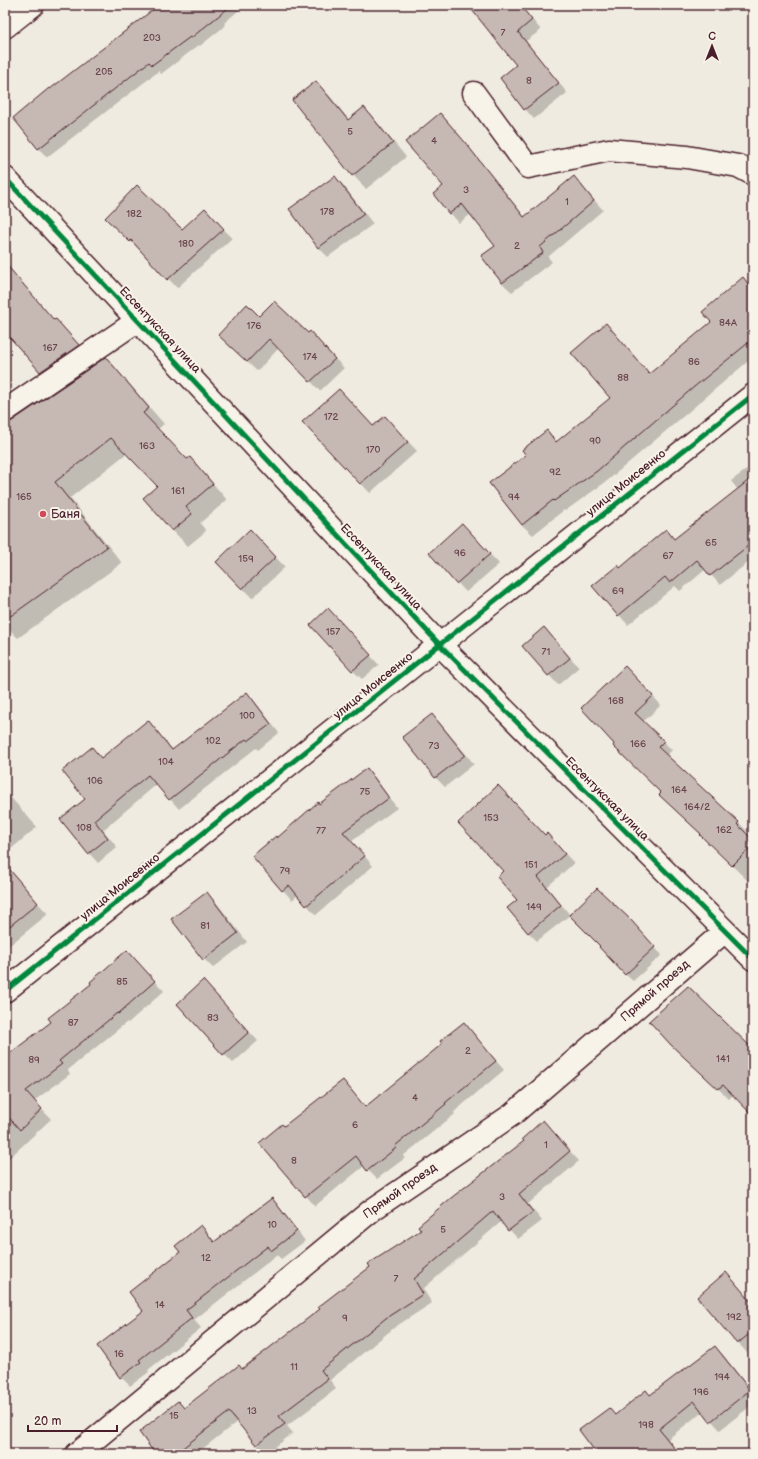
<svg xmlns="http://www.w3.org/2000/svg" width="758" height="1459" viewBox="0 0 758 1459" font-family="'Balsamiq Sans',sans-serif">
<rect width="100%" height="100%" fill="#f0ebe0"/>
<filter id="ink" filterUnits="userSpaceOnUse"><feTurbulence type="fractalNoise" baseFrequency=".025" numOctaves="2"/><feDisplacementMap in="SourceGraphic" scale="8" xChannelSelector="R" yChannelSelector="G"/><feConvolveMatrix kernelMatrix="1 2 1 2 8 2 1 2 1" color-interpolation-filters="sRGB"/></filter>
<g filter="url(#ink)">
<!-- shadow -->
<path fill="#0003" d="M163,5H245L224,23L226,25L200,46L199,45L161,74L159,71L47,157L38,148L50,90Z
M470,5H520L541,30L526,41L567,93L534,119L525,109L501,78L518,65Z
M666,5H675L670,9Z
M316,82L329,95L349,120L364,108L377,122L406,157L366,189L353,175L293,100Z
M449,124L525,217L574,177L603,210L548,257L552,262L512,292L502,283L497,246L471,214L459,223L434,194L445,186Z
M335,177L344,186L373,224L328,257L319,248L291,210Z
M205,209L232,238L177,288L141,249L140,250L107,218L182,231Z
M14,275L55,321L56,320L65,329L87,355L50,381L41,371L5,320V282Z
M743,279L753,289V357L607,481L565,511L564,510L533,535L522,525L527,455L547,432L557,442L611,398L606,324L650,375L713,322Z
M259,318L308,334L319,342L344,368L320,391L279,348L257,371L228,345Z
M106,359L121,374L164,424L158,429L188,460L189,459L205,474L227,500L200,523L206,531L188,546L173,531L158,486L127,453L70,498L122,563L18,638L5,625V424L12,422Z
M385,417L417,451L370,493L333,453L374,427Z
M753,465V550L747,554L751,560L720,585L706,569L680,591L675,586L628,625L594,586L621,569L666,530L675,540L738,490L731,481Z
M462,524L499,564L466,592L430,553Z
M250,531L285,567L252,598L217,562Z
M337,619L379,665L362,679L352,670Z
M544,629L579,667L558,685L523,646Z
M634,676L661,705L643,722L672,750L666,756L739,823L747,831L745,834L753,841V886L701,835L702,834L662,793L623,755Z
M246,693L256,703L279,733L258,750L256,748L179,809L157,784L103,830L117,847L98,863L89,853L86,799L92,748L102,759L148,722L173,750Z
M432,715L441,724L474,764L445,787L436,778L404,738Z
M367,770L376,779L397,808L352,841L373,866L316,915L298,895L292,900L253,856Z
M5,791L37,827L10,850L5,845Z
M545,836L556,844L574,863L547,887L570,915L537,941L528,932L518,900Z
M14,877L48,914L5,949V884Z
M597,889L662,955L633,981L625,974Z
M206,893L216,902L247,942L213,968L204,959Z
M136,961L164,991L128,1023L127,1022L68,1070L70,1074L34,1101L51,1119L5,1162V1058Z
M212,991L258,1041L233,1063L224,1054Z
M464,1024L504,1070L454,1112L455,1114L403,1156L405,1158L377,1179L364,1166L315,1206L260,1143L284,1127L343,1081L366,1108L444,1044Z
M676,1048L753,1050V1116L733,1095L729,1099Z
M543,1122L579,1161L528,1204L542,1221L518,1239L502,1221L423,1289L432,1303L395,1327L330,1380L336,1389L287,1426L293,1433L266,1454L257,1445L238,1421L196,1454H157L178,1402L185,1409L242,1370L423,1230L525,1142Z
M272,1200L281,1209L305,1241L281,1259L277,1255L194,1320L201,1328L148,1370L149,1372L130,1386L121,1377L144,1311L181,1252L201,1226L215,1242Z
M735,1283L753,1304V1348L747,1353L698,1297Z
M715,1347L724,1356L753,1393V1404L720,1430L703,1411L668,1439L680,1454H599L615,1416L650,1396Z"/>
<!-- building -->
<path fill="#c6b8b3" stroke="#4a1f2b" d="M159,5H232L191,38L190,37L152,65L149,62L38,149L13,118L49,88L50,89Z
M468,5H520L532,20L518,32L559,83L524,110L500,78L516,65Z
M316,81L348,120L364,107L393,143L352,176L292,100Z
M440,113L464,141L524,217L574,176L594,201L540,247L543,253L502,283L481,256L495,246L462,204L449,214L433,194L443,186L405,142Z
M335,176L364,214L318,248L289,209Z
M137,185L182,229L205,208L224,229L167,280L131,240L130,242L105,218Z
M5,263L54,320L56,319L79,345L40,372L5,332Z
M743,277L753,290V339L694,387L597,471L554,501L553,500L522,525L489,483L526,455L522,450L547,430L556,442L610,398L571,353L606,323L649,374L711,322L702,312Z
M274,301L308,333L310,331L335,359L310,382L269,339L247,362L218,335L247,304L259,316Z
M106,357L149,408L143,413L187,459L190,457L213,484L186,507L192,514L172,531L143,498L157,486L111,438L55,482L107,547L5,620V423L12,421Z
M339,389L373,426L385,416L408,442L360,484L302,422Z
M753,477V542L710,576L697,560L670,583L665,577L618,616L592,586L618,565L620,568L666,529L674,539Z
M462,523L490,554L456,584L429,553Z
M250,529L276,557L242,589L216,562Z
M328,608L371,655L352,671L310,625Z
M544,627L570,658L548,676L522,646Z
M625,666L653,696L635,713L664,741L658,747L739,822L737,824L753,840V845L732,866L700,835L701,834L659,795L661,793L613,746L614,744L581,708Z
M247,692L271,724L248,741L246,739L169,800L148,775L94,820L108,838L88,854L60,819L85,799L62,771L92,747L101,758L148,720L172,750Z
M432,714L465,755L435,778L402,737Z
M367,768L389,798L343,832L365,856L306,906L289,885L282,891L252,856L276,836L277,838L318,802L319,804Z
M498,785L545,835L547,833L565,854L538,877L561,905L528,933L507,908L517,900L497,877L503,871L458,823Z
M5,864L38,903L5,930Z
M597,888L630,919L655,947L625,975L599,947L600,946L569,915Z
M207,892L238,933L203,960L171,919Z
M127,950L155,981L118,1014L117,1013L59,1061L62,1064L26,1091L42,1109L20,1130L5,1113V1057L51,1022L48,1018L91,984L90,982Z
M203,980L249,1032L223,1055L177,1004Z
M688,986L753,1049V1116L723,1085L718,1089L671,1045L649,1021Z
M464,1022L496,1061L445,1103L446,1104L395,1146L396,1148L367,1171L356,1156L305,1197L259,1143L282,1124L284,1126L343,1080L365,1107L442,1044L440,1041Z
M543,1120L570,1151L519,1194L533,1212L508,1231L493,1211L414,1279L423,1294L386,1318L321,1370L328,1379L279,1416L285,1424L256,1445L229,1412L175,1454H155L139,1432L178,1401L184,1408L239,1365L242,1369L320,1309L318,1307L370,1267L368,1264L421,1230L418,1226L451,1198L524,1141L522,1139Z
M272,1198L297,1231L271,1251L268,1246L186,1310L192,1318L139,1360L141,1362L120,1378L97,1346L143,1311L129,1292L180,1252L175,1246L201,1225L214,1242Z
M726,1272L753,1304V1331L737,1344L697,1297Z
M715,1346L750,1390L710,1422L694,1401L659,1429L679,1454H597L579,1430L609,1408L615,1415L646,1390L650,1395Z"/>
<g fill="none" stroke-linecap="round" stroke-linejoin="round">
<defs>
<path id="minor" d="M474,93L528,167L609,150L687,157L738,166L753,174
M5,178L440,645L753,959
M5,411L137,321
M5,991L753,395
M77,1454L372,1210L513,1114L725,931"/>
<path id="tertiary" d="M5,27L33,5"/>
</defs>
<!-- minor casing -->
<use href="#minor" stroke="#4a1f2b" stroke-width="25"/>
<!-- tertiary casing -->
<use href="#tertiary" stroke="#4a1f2b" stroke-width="25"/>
<!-- minor -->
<use href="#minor" stroke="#f7f3e8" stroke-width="22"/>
<!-- tertiary -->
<use href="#tertiary" stroke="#f7f3e8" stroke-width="22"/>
<defs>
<path id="cycleway" d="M5,178L440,645L753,959
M5,991L753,395"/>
</defs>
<!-- cycleway casing -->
<use href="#cycleway" stroke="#f7f3e8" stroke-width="8"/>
<!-- cycleway -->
<use href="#cycleway" stroke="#00873e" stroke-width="5"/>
</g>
</g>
<!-- markers -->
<circle fill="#d1495b" stroke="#f7f3e8" stroke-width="1.5" cx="43" cy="514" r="4"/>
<g text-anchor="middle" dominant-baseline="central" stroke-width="4" stroke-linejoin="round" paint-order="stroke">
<!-- number labels -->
<g font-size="10" fill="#69454d">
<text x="503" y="33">7</text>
<text x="152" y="38">203</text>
<text x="104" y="72">205</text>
<text x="529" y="81">8</text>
<text x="350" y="132">5</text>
<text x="434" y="141">4</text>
<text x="466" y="190">3</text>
<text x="567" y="202">1</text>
<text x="327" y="212">178</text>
<text x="134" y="214">182</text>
<text x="186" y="244">180</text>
<text x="517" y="246">2</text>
<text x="728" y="323">84А</text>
<text x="254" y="326">176</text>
<text x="50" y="348">167</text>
<text x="310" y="357">174</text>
<text x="694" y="362">86</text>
<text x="623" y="378">88</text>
<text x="331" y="417">172</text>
<text x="595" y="441">90</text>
<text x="147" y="446">163</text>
<text x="373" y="450">170</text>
<text x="555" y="472">92</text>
<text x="178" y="491">161</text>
<text x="24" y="497">165</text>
<text x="514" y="497">94</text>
<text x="711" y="543">65</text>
<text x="460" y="553">96</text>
<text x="668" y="556">67</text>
<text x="246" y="559">159</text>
<text x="618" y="591">69</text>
<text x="333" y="632">157</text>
<text x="546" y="652">71</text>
<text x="616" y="701">168</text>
<text x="247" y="716">100</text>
<text x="213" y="741">102</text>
<text x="638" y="744">166</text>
<text x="434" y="746">73</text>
<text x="166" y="762">104</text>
<text x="95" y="781">106</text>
<text x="679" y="790">164</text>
<text x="365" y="792">75</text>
<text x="697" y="807">164/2</text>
<text x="491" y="818">153</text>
<text x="84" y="828">108</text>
<text x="724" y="830">162</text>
<text x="321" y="831">77</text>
<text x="531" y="865">151</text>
<text x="285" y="871">79</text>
<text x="534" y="907">149</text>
<text x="205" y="926">81</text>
<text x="122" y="982">85</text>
<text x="213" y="1018">83</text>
<text x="73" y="1023">87</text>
<text x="468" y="1051">2</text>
<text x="723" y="1059">141</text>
<text x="34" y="1060">89</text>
<text x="415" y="1098">4</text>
<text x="355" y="1125">6</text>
<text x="546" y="1145">1</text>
<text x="294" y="1161">8</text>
<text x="502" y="1197">3</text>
<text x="272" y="1225">10</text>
<text x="443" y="1230">5</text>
<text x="206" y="1258">12</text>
<text x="396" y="1279">7</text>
<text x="160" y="1305">14</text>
<text x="734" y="1317">192</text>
<text x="345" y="1318">9</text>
<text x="119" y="1354">16</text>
<text x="294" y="1367">11</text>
<text x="722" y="1377">194</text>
<text x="701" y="1392">196</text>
<text x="252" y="1411">13</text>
<text x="174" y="1416">15</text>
<text x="646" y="1425">198</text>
</g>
<!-- street labels -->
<g font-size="12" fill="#4a1f2b" stroke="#f7f3e8">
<text transform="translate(160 330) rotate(47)">Ессентукская улица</text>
<text transform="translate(626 483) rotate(-39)">улица Моисеенко</text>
<text transform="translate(381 567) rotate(47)">Ессентукская улица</text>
<text transform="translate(373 686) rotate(-39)">улица Моисеенко</text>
<text transform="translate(607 799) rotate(45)">Ессентукская улица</text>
<text transform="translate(120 887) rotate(-39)">улица Моисеенко</text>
<text transform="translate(655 991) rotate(-41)">Прямой проезд</text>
<text transform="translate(400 1191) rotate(-35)">Прямой проезд</text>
</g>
<!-- poi labels -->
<g font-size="12" fill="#4a1f2b" stroke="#f7f3e8" text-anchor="start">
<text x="51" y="514">Баня</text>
</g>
</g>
<!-- margin -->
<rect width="758" height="1459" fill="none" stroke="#f7f3e8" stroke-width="20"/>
<rect x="10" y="10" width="738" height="1439" fill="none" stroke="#4a1f2b" stroke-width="1.5" filter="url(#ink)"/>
<!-- north arrow -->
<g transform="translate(712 46)" stroke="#f7f3e8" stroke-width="3" paint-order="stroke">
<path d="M0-3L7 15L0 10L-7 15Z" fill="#4a1f2b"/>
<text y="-6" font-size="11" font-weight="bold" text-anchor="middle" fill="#4a1f2b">С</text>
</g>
<!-- scale -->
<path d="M28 1425v6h89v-6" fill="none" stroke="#4a1f2b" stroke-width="2"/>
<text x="34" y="1425" font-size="12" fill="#4a1f2b" stroke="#f7f3e8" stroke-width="3" paint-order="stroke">20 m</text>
</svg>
